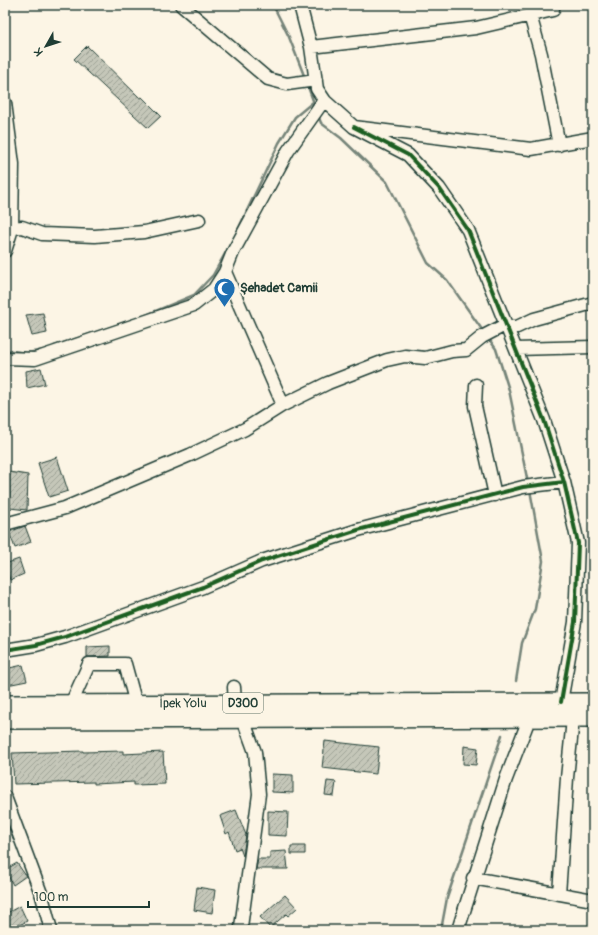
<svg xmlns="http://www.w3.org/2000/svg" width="598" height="935" viewBox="0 0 598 935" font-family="Pangolin,sans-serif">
<defs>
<pattern id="building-hatch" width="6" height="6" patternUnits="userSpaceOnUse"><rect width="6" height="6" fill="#c5c7b9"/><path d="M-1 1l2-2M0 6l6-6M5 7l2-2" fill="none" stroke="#9fa397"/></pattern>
</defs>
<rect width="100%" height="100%" fill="#fcf5e5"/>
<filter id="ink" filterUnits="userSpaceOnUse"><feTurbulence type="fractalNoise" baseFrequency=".025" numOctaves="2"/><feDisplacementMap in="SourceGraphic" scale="8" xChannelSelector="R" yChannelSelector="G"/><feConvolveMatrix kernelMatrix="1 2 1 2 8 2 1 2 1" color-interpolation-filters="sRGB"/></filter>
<g filter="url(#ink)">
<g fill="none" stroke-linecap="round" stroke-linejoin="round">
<!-- stream -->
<path stroke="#758479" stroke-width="2.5" d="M273,5L289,37L305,78
M307,84L315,106
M318,115L321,123L341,138L387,182L428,263L447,280L483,331
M489,339L496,349L509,390L528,483
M54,346L139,318L194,295L213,275L235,236L279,143L295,117L313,102
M5,350L27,353L44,350
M516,681L522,643L535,609L543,561L530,490
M441,930L447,898L502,735"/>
</g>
<!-- building -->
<path fill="url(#building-hatch)" stroke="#1f3d34" d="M87,46L140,98L142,97L161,116L148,128L74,59Z
M43,313L47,333L32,336L26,315Z
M41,368L45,384L27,388L26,371Z
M57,457L68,491L49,497L38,463Z
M9,472L28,475L27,510L10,508Z
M25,526L31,542L15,548L9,532Z
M19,559L24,574L10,580L5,564Z
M110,646V656L87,657V647Z
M23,665L27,681L7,685L5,669Z
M325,741L379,747L376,774L322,768Z
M464,746L478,748L476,765L463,764Z
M83,751V752L123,751V754L163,752L165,784L134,785V782L94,784V782L14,784L12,753Z
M272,774L293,775V793L272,792Z
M327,781L336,782L334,796L325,795Z
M236,810L246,835L243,856L240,848L235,850L229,832L226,834L220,816Z
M268,811L288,812L287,836L268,835Z
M291,846H305V854H291Z
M286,851L288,869H256L258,859H270V852Z
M17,863L26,876L13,885L5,870Z
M197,887L215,890L212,913L194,910Z
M285,895L297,908L288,916L286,914L270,928L260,917Z
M20,906L27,921L12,929L5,914Z"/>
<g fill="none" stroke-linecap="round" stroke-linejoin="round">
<defs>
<path id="minor" d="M181,5L268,79L287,84L316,80
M300,5L311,47L317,89L325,101L354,127L531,149L593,138
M530,15L541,54L559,145
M311,47L476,28L553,10
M5,103L13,164L12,229L5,251
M354,127L408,155L439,188L468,230L544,420L564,482L578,543L575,622L561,702
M5,229L22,227L42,234L95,236L144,232L199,220
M516,349L593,347
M5,358L35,359L194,305L214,289L225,272L233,252L288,151L322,103L325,101
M476,385L475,406L495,495
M283,405L328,383L387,360L405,356L425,358L452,351L466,350L482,337L501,327H517L534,319L593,303
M5,524L65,508L190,455L245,429L283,405L225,272
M5,650L36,645L65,637L203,587L262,561L358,530L523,487L564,482
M234,687L235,703
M71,704L89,664H125L136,704
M5,797L42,896L51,930
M473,878L593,900
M559,894L567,778L573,719
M241,927L259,794L255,752L243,719
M458,930L506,779L529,719"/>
<g id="highway">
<path id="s1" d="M5,704L593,702"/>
<path d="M5,720L593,718"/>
</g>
</defs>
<!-- minor casing -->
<use href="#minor" stroke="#1f3d34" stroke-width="15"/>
<!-- highway casing -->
<use href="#highway" stroke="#1f3d34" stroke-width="20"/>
<!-- minor -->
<use href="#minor" stroke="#fcf5e5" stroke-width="12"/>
<!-- highway -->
<use href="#highway" stroke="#fcf5e5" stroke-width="17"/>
<defs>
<path id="cycleway" d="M354,127L408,155L439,188L468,230L544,420L564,482L578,543L575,622L561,702
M5,650L36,645L65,637L203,587L262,561L358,530L523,487L564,482"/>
</defs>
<!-- cycleway casing -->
<use href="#cycleway" stroke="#fcf5e5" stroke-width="6"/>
<!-- cycleway -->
<use href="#cycleway" stroke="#1b5e20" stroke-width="4"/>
</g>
</g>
<!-- icons -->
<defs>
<symbol id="mosque-pin" viewBox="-11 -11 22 30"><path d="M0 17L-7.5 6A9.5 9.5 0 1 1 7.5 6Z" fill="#1f6fb2" stroke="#fcf5e5"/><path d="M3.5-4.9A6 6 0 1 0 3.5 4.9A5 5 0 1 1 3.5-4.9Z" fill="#fff"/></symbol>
</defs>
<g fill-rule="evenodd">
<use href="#mosque-pin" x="212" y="276" width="25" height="34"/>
</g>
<g text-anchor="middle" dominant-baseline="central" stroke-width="4" stroke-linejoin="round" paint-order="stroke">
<!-- shield labels -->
<rect fill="#fcf5e5" stroke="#617469" stroke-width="1" x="223" y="693" width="40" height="20" rx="3"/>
<g font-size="12" font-weight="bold" fill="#1f3d34">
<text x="243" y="703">D300</text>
</g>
<!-- poi labels -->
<g font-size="13" font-weight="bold" fill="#1f3d34" stroke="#fcf5e5" text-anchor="start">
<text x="240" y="288">Şehadet Camii</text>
</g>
<!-- street labels -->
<g font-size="13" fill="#1f3d34" stroke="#fcf5e5">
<text stroke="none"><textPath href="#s1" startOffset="178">İpek Yolu</textPath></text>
</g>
</g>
<!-- margin -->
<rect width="598" height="935" fill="none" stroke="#fcf5e5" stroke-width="20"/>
<rect x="10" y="10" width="578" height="915" fill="none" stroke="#1f3d34" stroke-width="1.5" filter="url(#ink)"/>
<!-- north arrow -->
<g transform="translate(46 46) rotate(231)" stroke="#fcf5e5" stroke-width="3" paint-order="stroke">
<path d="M0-3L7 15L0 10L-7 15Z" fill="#1f3d34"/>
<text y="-6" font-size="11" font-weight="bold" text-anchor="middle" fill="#1f3d34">K</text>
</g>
<!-- scale -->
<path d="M28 901v6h121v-6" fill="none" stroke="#1f3d34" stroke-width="2"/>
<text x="34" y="901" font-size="12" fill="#1f3d34" stroke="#fcf5e5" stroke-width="3" paint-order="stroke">100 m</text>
</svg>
